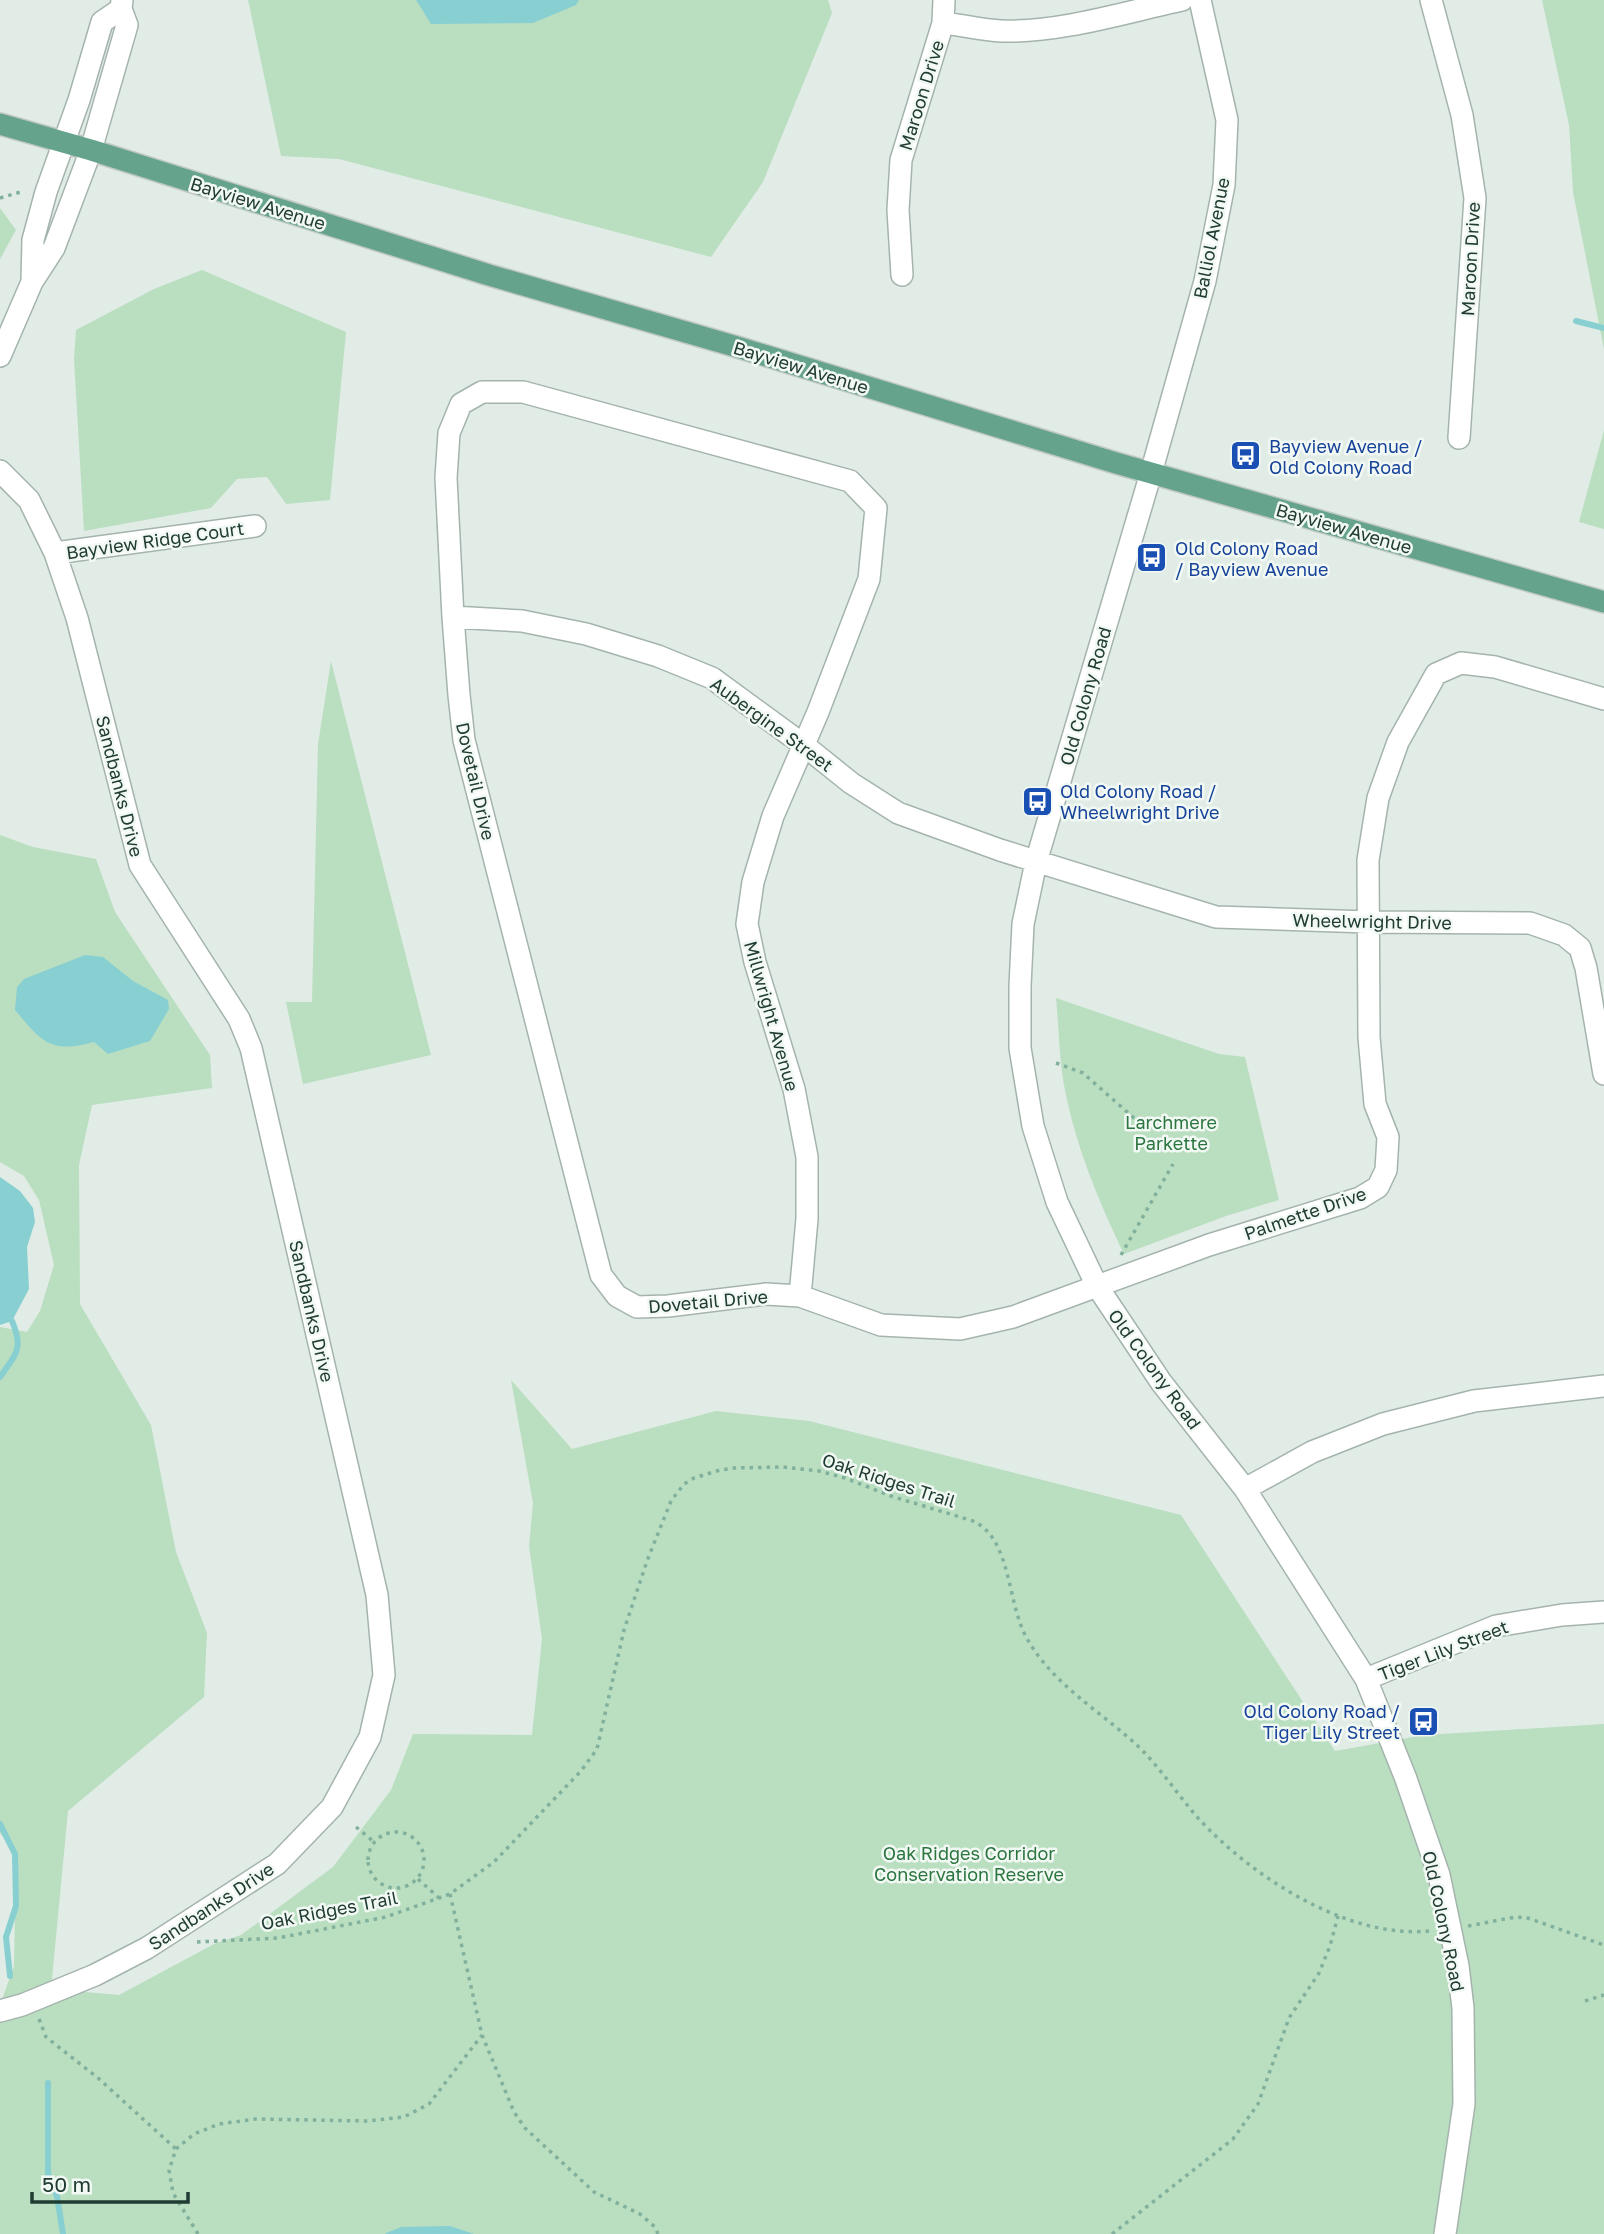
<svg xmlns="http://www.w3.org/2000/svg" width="1604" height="2234" viewBox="0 0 1604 2234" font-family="'Golos Text',sans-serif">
<rect width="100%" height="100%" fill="#e1ece6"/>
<!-- green -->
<path fill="#badec0" d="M248,0H828L832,13L763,182L711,257L339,159L281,156Z
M1542,0H1604V349L1573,192L1569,125Z
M0,208L16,230L0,259Z
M202,270L346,332L330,500L286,504L267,477L237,479L211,508L84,531L74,359L76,330L154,289Z
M1604,430V529L1579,522Z
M331,661L431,1055L303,1084L286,1002H312L318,744Z
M0,835L33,847L96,859L115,912L210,1055L212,1088L92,1105L79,1165L80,1304L151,1425L176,1552L207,1633L204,1697L68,1811L51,1989L119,1995L214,1944L241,1935L333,1867L391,1790L413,1734L532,1735L542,1639L529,1546L533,1503L511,1380L572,1449L716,1411L809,1421L1181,1515L1335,1751L1425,1735L1604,1724V2234H0V2005L14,1966L16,1856L0,1833V1327L27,1332L40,1311L54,1265L39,1200L24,1176L0,1162Z
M1056,998L1219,1054L1245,1057L1279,1200L1226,1216L1124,1254C1099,1202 1076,1147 1065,1090C1059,1060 1059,1028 1056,998Z"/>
<!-- water -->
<path fill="#88cfd2" d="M416,0H579L576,5L533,23L431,24Z
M85,955L103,957L133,981L168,1000L169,1009L150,1041L108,1054L94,1042C50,1054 42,1042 15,1010L17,987L24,979Z
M0,1177L20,1191L33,1208L35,1222L27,1247L29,1289L12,1321L0,1325Z
M450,2226L474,2234H384L401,2227Z"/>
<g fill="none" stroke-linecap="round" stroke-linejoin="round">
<!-- stream -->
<path stroke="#88cfd2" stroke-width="6" d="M1576,321L1604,328
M0,1377C16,1354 24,1349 12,1321
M0,1824L15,1854L16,1906L6,1937L10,1976
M48,2083V2174L57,2196L63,2234"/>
<defs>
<path id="minor" d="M1200,0L1227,120L1224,185L1205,281L1151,473L1036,862L1023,924L1020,986V1048L1033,1126L1057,1202L1097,1286L1161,1382L1245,1489L1366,1679L1406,1779L1439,1875L1458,1966L1463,2008L1464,2104L1445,2234
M1431,0L1462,115L1475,198L1459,438
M943,23C962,25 982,30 1001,31C1059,33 1126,12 1182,0
M902,275L898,210L901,160L943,23L944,0
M32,280L33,240L46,192L79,100L102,22L121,9
M0,356L32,282L54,248L91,150L127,25L121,9L122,0
M0,471L29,500L55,553L77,618L140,865L239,1019L251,1048L377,1595L384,1675L370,1737L332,1807L277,1864L147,1948L95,1975L22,2005L0,2011
M55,553L255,526
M453,617L522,621L586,634L658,656L712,678L805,746L851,783L898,813L1000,850L1216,917L1368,922L1530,923L1564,935L1580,948L1586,968L1604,1074
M800,1296L807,1219V1157L794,1089L755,962L747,924L753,882L773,816L818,712L869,579L876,508L850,481L523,392H482L461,404L449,433L446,478L453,617L459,695L464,740L601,1275L617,1296L637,1307L668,1306L766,1294L800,1296L881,1325L960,1329L1013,1317L1209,1245L1360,1198L1378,1187L1386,1170L1388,1137L1375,1104L1369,1037L1368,860L1378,798L1398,742L1436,674L1461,663L1495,667L1604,699
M1245,1489L1312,1452L1383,1424L1474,1401L1604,1386
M1366,1679L1496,1626L1562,1615L1604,1612"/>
<path id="major" d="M0,124L91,150L489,275L734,346L1116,463L1604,602"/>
</defs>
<!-- minor casing -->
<use href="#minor" stroke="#a4b4ad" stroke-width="24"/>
<!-- major casing -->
<use href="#major" stroke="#c1c9c6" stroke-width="24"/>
<!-- path -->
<path stroke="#81b09c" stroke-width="3.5" stroke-dasharray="3.5 5" stroke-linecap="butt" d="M0,198L24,191
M1056,1063L1083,1073L1134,1118L1158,1126
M1121,1255L1173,1164
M356,1827L374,1842
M368 1860a28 28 0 1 1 56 0a28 28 0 1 1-56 0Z
M418,1879L439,1898
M450,1894L482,2035L514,2112L525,2128L594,2192L640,2214L655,2227L658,2234
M1468,1926L1510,1918L1525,1917L1604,1945
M197,1942L278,1938L386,1917L450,1894L494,1862L581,1771L597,1749L624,1630L647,1561L671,1501L684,1484L694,1478L720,1470L735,1468L783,1467L819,1471L845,1478L891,1496L973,1521C1013,1539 1006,1606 1029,1642C1056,1687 1103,1713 1140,1748C1161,1769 1178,1795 1198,1818C1251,1876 1347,1939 1429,1931
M1585,2001L1604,1995
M39,2019L46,2037L98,2078L176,2149
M198,2234L173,2193L169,2170L176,2149L194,2134L219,2124L256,2119L367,2121L404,2117L429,2104L482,2035
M1112,2234L1233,2139L1258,2104L1289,2018L1319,1973L1330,1946L1338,1916"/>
<!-- minor -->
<use href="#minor" stroke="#fff" stroke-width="21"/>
<!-- major -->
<use href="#major" stroke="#65a38c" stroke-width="21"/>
</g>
<!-- icons -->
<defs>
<symbol id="bus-square" viewBox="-11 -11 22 22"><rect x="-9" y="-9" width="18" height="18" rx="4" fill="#1a4fb4" stroke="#f2f9f4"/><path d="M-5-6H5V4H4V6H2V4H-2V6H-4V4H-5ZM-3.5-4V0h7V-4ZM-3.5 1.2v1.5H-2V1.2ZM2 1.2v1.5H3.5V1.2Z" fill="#fff"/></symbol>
</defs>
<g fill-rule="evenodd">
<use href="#bus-square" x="1228" y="438" width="35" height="35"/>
<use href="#bus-square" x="1134" y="540" width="35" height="35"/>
<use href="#bus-square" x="1020" y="784" width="35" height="35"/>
<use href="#bus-square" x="1406" y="1704" width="35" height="35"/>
</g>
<g text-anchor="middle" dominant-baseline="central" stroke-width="5" stroke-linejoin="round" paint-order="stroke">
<!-- street labels -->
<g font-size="18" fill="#213d33" stroke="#f2f9f4">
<text transform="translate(921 95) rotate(-73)">Maroon Drive</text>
<text transform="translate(258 203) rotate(17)">Bayview Avenue</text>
<text transform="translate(1211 238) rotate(-79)">Balliol Avenue</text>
<text transform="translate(1470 259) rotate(-87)">Maroon Drive</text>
<text transform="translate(801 367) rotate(17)">Bayview Avenue</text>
<text transform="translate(1344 528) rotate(16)">Bayview Avenue</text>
<text transform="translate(155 540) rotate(-8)">Bayview Ridge Court</text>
<text transform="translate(1085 696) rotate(-74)">Old Colony Road</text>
<text transform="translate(772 724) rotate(36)">Aubergine Street</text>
<text transform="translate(476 781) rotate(77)">Dovetail Drive</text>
<text transform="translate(120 786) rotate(76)">Sandbanks Drive</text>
<text transform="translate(1372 921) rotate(1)">Wheelwright Drive</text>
<text transform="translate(772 1016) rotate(74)">Millwright Avenue</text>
<text transform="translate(1305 1213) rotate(-19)">Palmette Drive</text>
<text transform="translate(708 1301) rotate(-5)">Dovetail Drive</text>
<text transform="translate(312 1311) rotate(77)">Sandbanks Drive</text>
<text transform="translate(1155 1369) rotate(54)">Old Colony Road</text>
<text transform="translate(889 1480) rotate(18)">Oak Ridges Trail</text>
<text transform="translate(1443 1650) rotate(-21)">Tiger Lily Street</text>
<text transform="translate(211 1906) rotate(-33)">Sandbanks Drive</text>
<text transform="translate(329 1910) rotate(-11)">Oak Ridges Trail</text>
<text transform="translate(1444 1921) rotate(78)">Old Colony Road</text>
</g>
<!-- transit labels -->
<g font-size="18" fill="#164399" stroke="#f2f9f4" text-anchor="start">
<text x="1269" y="446">Bayview Avenue /<tspan x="1269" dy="21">Old Colony Road</tspan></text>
<text x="1175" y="548">Old Colony Road<tspan x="1175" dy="21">/ Bayview Avenue</tspan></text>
<text x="1060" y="791">Old Colony Road /<tspan x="1060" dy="21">Wheelwright Drive</tspan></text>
<text x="1400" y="1711" text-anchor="end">Old Colony Road /<tspan x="1400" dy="21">Tiger Lily Street</tspan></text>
</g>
<!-- park labels -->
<g font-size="18" fill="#2b753f" stroke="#f2f9f4">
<text x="1171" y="1122">Larchmere<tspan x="1171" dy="21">Parkette</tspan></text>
<text x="969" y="1853">Oak Ridges Corridor<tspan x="969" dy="21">Conservation Reserve</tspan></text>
</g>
</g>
<!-- scale -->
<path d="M32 2192v10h156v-10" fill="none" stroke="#213d33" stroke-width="3.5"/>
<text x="42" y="2192" font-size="21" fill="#213d33" stroke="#f2f9f4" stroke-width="5" paint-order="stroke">50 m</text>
</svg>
